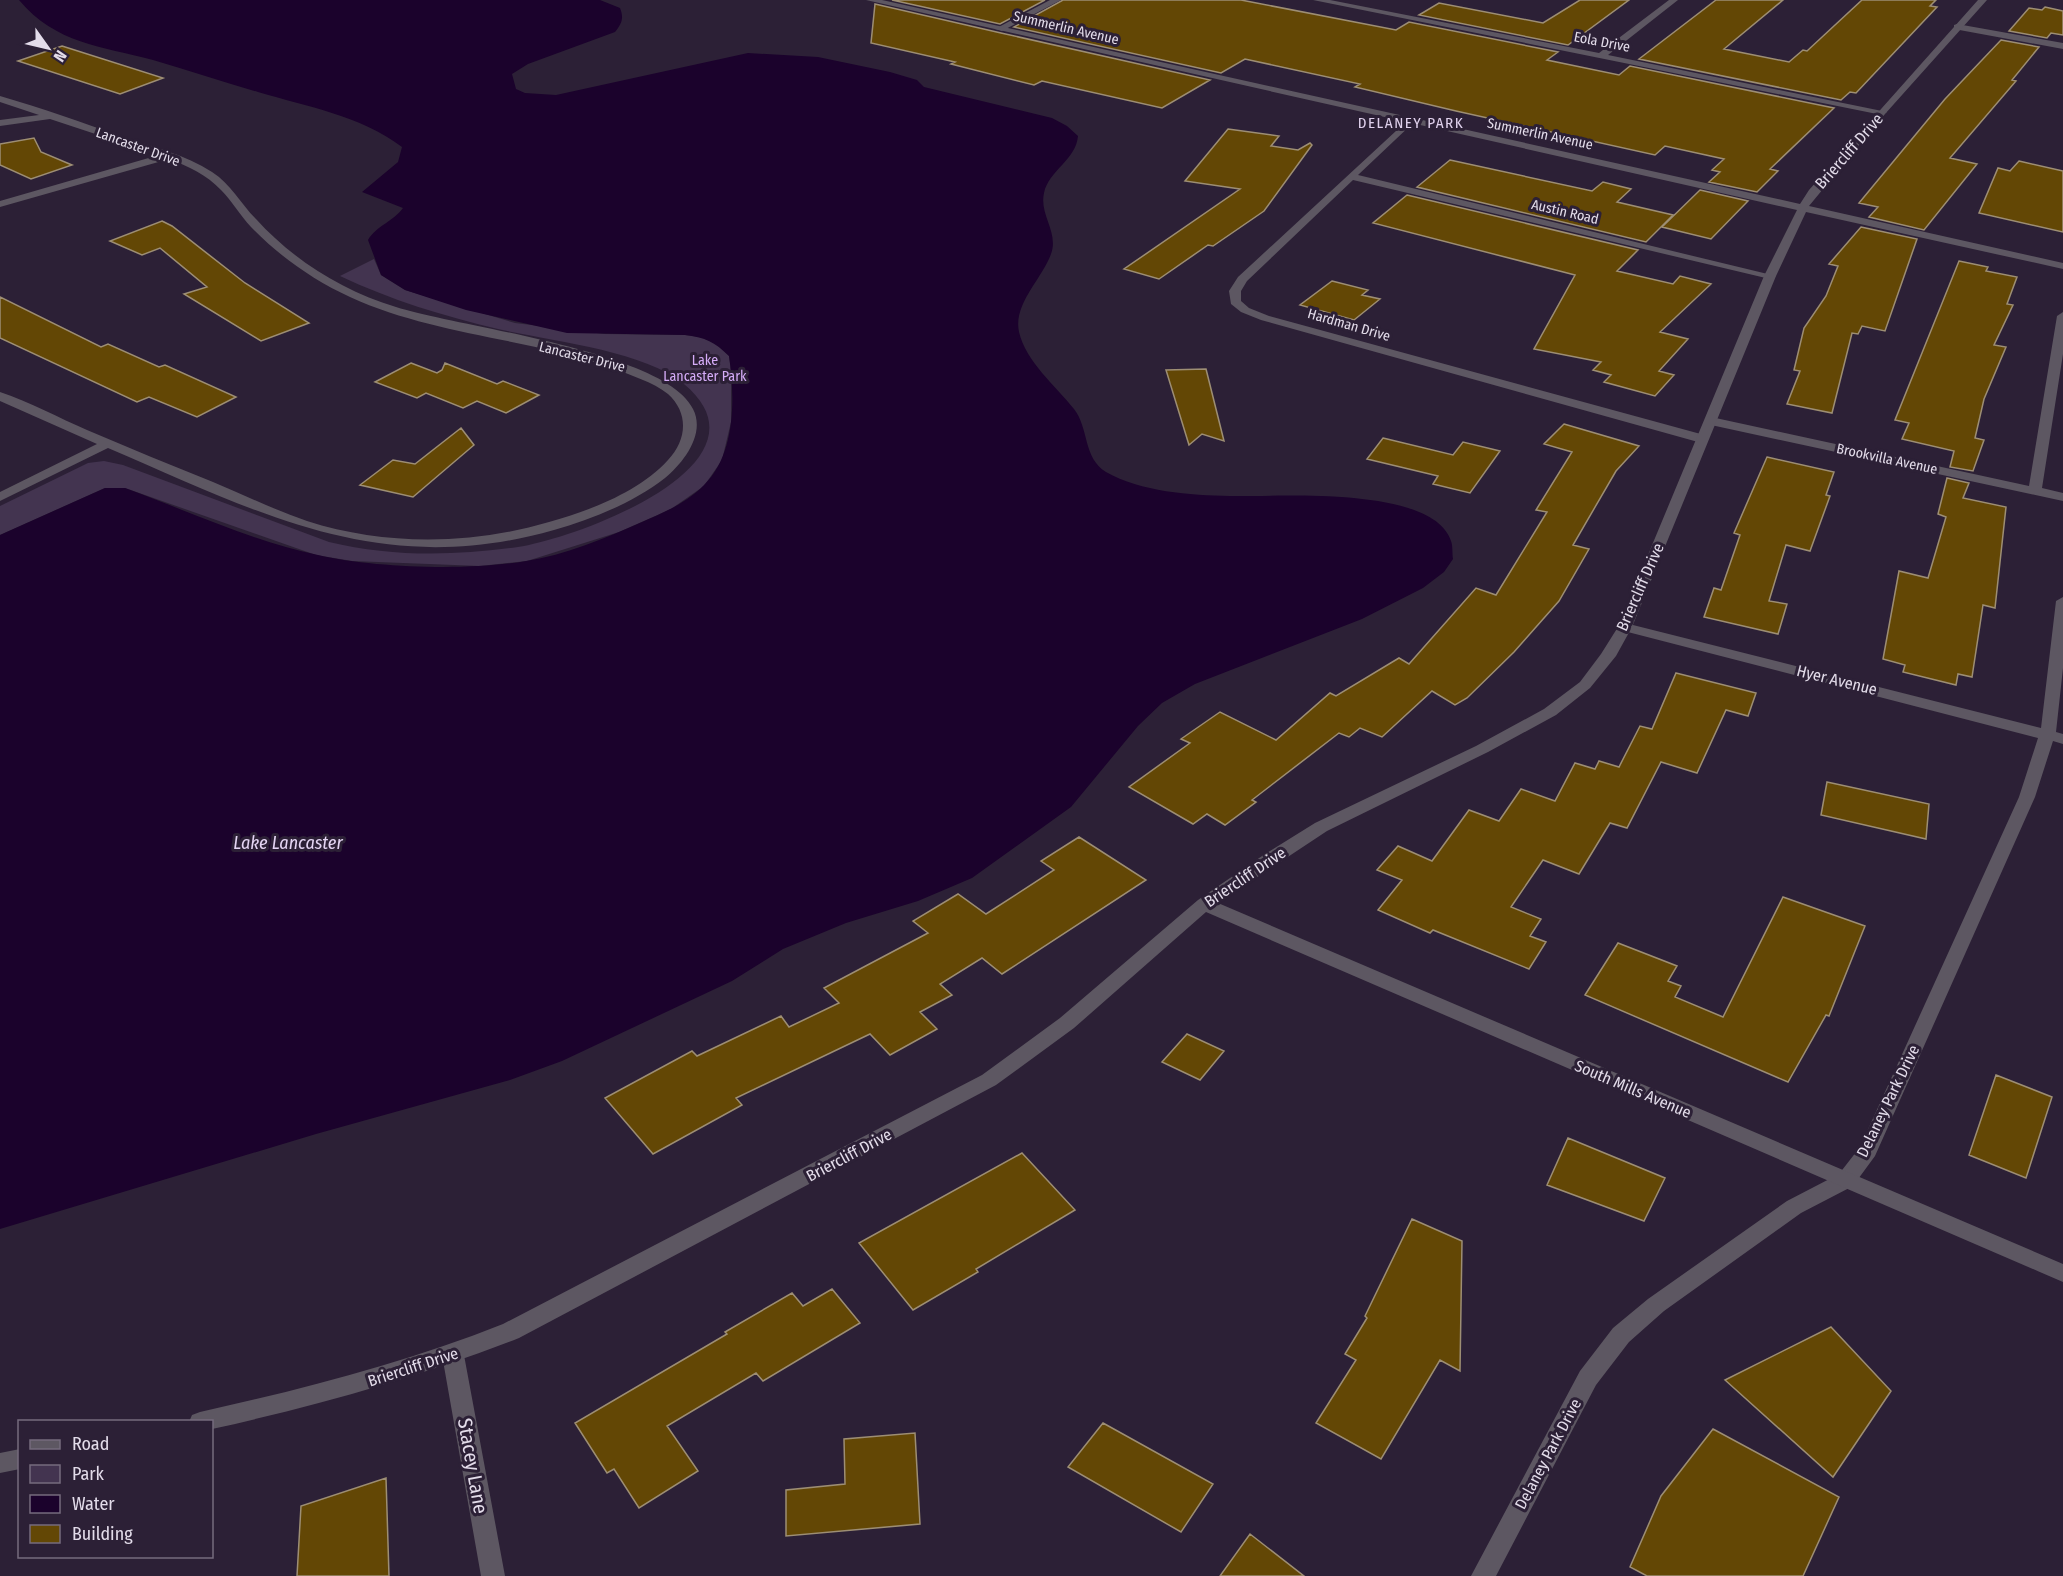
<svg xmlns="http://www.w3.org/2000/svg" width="2063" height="1576" viewBox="0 0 2063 1576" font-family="'Fira Sans Condensed',sans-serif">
<rect width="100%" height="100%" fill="#2c2036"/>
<!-- green -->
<path fill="#433450" d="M374,259L381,275L405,290L515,323L605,334L685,335L700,337L715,343L729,356L731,371V422L722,460L704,486L671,509L619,532L527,561L480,566L352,561L316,555L125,488H105L0,535V506L88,463L104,461L123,465L329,542C391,557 455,556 518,547C577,538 780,464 684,384C643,350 550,341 498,329C443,316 391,300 340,276Z"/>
<!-- water -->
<path fill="#1b022c" d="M19,0H600L620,8C624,18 622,23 615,32L528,64L512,74L516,89L525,93L556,95L748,53L818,57L890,72L917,80L924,87L1052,118L1067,126L1078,136C1076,160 1049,170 1044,193C1039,215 1059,232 1051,254C1042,279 1013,304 1019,332C1026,362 1056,386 1074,409C1089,428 1083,458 1106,472C1141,492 1190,495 1230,496C1276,497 1433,485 1451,541C1453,546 1452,553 1453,559L1444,572L1423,588L1362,619L1195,684L1162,703L1138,726L1071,807L972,878L918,901L846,923L783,949L732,981L562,1061L510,1080L316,1134L0,1229V535L105,488H125C188,511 252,541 318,555C374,568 469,571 526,561C565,555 606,538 642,522C663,513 688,502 704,485C736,454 735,397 729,356C715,342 704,337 685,335L567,333L466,310L405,290L381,275L368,240C377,225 393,222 403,208L362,192L398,162L402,147C359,115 308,107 258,92C223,82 188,70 153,60C101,46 56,44 19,0Z"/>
<!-- building -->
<path fill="#634705" stroke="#9d8e74" stroke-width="1.5" d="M892,0H1045L1000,24Z
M1063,0H1241L1396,30L1409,22L1558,52L1547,60L1619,75L1630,66L1834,108L1770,169L1778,171L1757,192L1709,182L1720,172L1712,170L1724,159L1665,146L1655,155L1456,111L1355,87L1360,84L1245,59L1221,73L1014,27Z
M1580,0H1629L1568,45L1419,15L1439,3L1543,23Z
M1716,0H1783L1724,49L1789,62L1803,50L1807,51L1862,0H1936L1930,6L1937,7L1856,93L1850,92L1841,100L1639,59Z
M875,4L1001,33L1210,80L1162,108L1042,81L1034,85L951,64L955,62L871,43Z
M2045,7L2063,11V35L2051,33L2047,38L2009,31L2029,8L2042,10Z
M2001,40L2039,47L2012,80L2016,81L1950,158L1977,164L1924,230L1869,217L1878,207L1859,203L1945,99Z
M62,46L163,78L120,94L18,61Z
M1228,129L1279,136L1271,146L1298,150L1310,143L1312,145L1264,211L1213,246L1208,245L1159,279L1124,269L1240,189L1185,181Z
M34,138L41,152L72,165L31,179L0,165V144Z
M1450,160L1592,191L1603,182L1631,189L1617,202L1673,215L1646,242L1417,187Z
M2019,161L2063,171V232L1979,213L1998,168L2010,171Z
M1700,190L1748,201L1711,239L1662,227Z
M1407,195L1638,250L1617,271L1673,284L1680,276L1711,284L1660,332L1688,339L1659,371L1674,375L1655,396L1604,382L1611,375L1593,370L1601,362L1534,349L1575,275L1373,223Z
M162,221L172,226L245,283L309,323L261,341L184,294L207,287L160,248L142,255L110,241Z
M1861,227L1917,239L1885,331L1862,326L1858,334L1852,333L1832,413L1787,404L1800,371L1794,370L1804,328L1826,296L1838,266L1829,264Z
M1959,261L1988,267L1986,271L2017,277L2007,304L2013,305L1994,345L2006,347L1984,399L1975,438L1984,440L1973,471L1950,467L1954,451L1902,439L1909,423L1895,420Z
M1332,281L1368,290L1362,295L1380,299L1354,320L1300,305Z
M0,297L101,347L108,344L159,367L165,365L236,397L197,417L149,397L137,402L0,338Z
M411,363L437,373L442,370L445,363L497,384L503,381L539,395L506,413L477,401L463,408L426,393L417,398L375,382Z
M1206,369L1224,441L1202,434L1189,445L1166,370Z
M1564,424L1639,446L1616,471L1573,545L1589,549L1559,601L1514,652L1467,698L1455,705L1432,691L1382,737L1360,728L1349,737L1339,733L1252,800L1256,802L1225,825L1207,814L1193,824L1129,787L1190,743L1181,739L1220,712L1276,740L1330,693L1336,696L1399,658L1409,664L1476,588L1496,595L1547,512L1536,510L1572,452L1544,444Z
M461,428L474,445L413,497L360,485L393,460L415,464Z
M1383,438L1453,455L1463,442L1500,451L1470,493L1433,484L1438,476L1367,459Z
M1767,457L1834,472L1826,495L1830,496L1810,551L1786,545L1769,601L1787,604L1778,634L1704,617L1714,588L1721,590L1740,535L1734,533Z
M1947,478L1969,483L1963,498L2006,507L1995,608L1983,605L1972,677L1958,674L1956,685L1903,672L1905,665L1883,659L1899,571L1928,578L1946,517L1938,514Z
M1676,673L1756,693L1748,716L1726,710L1697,773L1661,762L1627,828L1610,823L1579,874L1543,860L1511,907L1541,919L1530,936L1546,942L1529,969L1433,930L1430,933L1378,910L1402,880L1377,870L1398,846L1432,861L1469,810L1499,821L1521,789L1555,801L1575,763L1595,769L1599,761L1619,767L1640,726L1652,729Z
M1827,782L1929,804L1926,839L1821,815Z
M1079,837L1146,880L1002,974L982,958L940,984L952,995L920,1012L937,1029L890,1055L870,1034L736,1098L742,1105L653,1154L605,1098L692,1051L697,1056L781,1016L789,1027L839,1003L824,988L928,933L913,921L958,894L986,914L1054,870L1041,861Z
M1783,897L1865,926L1829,1016L1826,1015L1788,1082L1585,995L1618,943L1677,966L1668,981L1681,986L1675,997L1723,1017Z
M1187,1034L1224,1051L1200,1080L1162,1062Z
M1996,1075L2052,1097L2026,1178L1969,1155Z
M1568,1138L1665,1178L1644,1221L1547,1185Z
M1022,1153L1075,1210L976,1269L978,1272L913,1310L859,1243Z
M1412,1219L1462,1241L1460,1371L1440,1360L1381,1459L1316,1423L1356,1360L1345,1354L1367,1318L1365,1316Z
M832,1289L860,1323L763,1381L756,1373L667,1426L698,1471L639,1508L614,1469L607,1473L575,1423L727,1334L725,1332L792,1293L803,1306Z
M1831,1327L1891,1391L1833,1477L1725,1380Z
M1103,1423L1213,1484L1181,1532L1068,1467Z
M1713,1429L1839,1497L1803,1576H1647L1630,1567L1661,1496Z
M915,1433L920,1524L786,1536V1490L845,1484L844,1439Z
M386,1478L389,1576H297L301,1506Z
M1250,1534L1304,1576H1220Z"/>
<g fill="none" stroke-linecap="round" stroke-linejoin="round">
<!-- minor -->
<path fill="#5d5762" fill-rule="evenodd" d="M1050,0H1061L1002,31L995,29Z
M1313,0H1330L1599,53L1669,0H1678L1608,55L1887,112L1882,115Z
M1957,24L2063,43V49L1954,29V25Z
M0,96C42,108 83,123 124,137C153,147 186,155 212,172C231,184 240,203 256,219C293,260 343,291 396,307C458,327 665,351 693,409C706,434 683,463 665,478C633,503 592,519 554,530C381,579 262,514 108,448L0,501V492L97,444L0,401V392C30,402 59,418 87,430C129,448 171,465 213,482C244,495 275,510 307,521C385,546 471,545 549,522C589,511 639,492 668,460C687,440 689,413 668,394C653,382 630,375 612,368C527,338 433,335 350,297C313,280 279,256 251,227C240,215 232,201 221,190C207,175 188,166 169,159L0,207V201L159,155L50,119L0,126V120L39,115L0,102Z
M1410,118L1413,119V123L1358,175L1776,276L1770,279L1353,180L1247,281L1241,291V301L1249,308L1269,316L1708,436V442H1698L1261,320L1241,312L1231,304L1229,291L1238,277Z
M2063,312V354L2042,488L2063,493V501L1711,425L1705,421L1711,417L2029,486L2057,316Z
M2063,597V668L2056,732L2063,734V744L2053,741L2035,797L1875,1156L1853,1186L1801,1213L1664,1311L1629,1342L1596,1385L1496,1576H1471L1580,1371L1613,1328L1648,1299L1787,1201L1839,1174L1860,1147L2019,797L2038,738L1620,630L1618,627L1625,623L2041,728L2056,601Z
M453,1346L461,1348L464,1355L505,1576H481L442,1355L445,1348Z"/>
<!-- tertiary -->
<path fill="#5d5762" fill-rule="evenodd" d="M866,0H882L1800,204L1809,190L1978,0H1987L1885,114L1809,206L2063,263V269L1806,212L1776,276L1632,627L1616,656L1590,688L1556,715L1488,752L1327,831L1218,903L2063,1264V1282L1206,912L1074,1028L996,1085L519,1338C419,1377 316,1406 212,1429V1422H189L192,1415L200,1412C303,1389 405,1363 503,1324L982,1075L1060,1018L1198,900L1265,854L1315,823L1476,746L1544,709L1580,682L1601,654L1618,627L1764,276L1797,210Z
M20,1449V1469L0,1473V1453Z"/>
</g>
<g text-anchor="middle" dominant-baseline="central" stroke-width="6" stroke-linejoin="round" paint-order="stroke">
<!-- far-street labels -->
<g font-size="14" fill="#e3dcea" stroke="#2c2036">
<text transform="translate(1066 28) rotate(13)">Summerlin Avenue</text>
<text transform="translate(1602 42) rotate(11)">Eola Drive</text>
<text transform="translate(1540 134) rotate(12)">Summerlin Avenue</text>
<text transform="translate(138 147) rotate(20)">Lancaster Drive</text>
<text transform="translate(1565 212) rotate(13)">Austin Road</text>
<text transform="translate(1349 325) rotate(16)">Hardman Drive</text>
<text transform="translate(582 357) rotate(14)">Lancaster Drive</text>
<text transform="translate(1887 459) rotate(12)">Brookvilla Avenue</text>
</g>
<!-- far-park labels -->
<g font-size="14" fill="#d5acf8" stroke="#2c2036">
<text x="705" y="360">Lake<tspan x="705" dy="16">Lancaster Park</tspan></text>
</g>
<!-- far-neighbourhood labels -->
<g font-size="15" letter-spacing="1.5" fill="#e0d1ed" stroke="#2c2036">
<text x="1411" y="123">DELANEY PARK</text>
</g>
<!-- street labels -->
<g font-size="16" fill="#e3dcea" stroke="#2c2036">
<text transform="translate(1849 151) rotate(-49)">Briercliff Drive</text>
<text transform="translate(1640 587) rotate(-66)">Briercliff Drive</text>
<text transform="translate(1837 680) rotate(14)">Hyer Avenue</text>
<text transform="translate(1245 877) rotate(-34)">Briercliff Drive</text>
<text transform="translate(1633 1089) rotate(23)">South Mills Avenue</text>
<text transform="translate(1888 1101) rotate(-64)">Delaney Park Drive</text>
<text transform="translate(849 1155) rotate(-28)">Briercliff Drive</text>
<text transform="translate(413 1367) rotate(-18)">Briercliff Drive</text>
<text transform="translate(1548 1454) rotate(-62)">Delaney Park Drive</text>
</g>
<!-- water labels -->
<g font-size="18" font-style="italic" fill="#e5d5f4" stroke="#2c2036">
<text x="288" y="843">Lake Lancaster</text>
</g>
<!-- near-street labels -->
<g font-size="20" fill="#e3dcea" stroke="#2c2036">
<text transform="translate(473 1466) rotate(80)">Stacey Lane</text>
</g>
</g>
<!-- legend -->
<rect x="18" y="1420" width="195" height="138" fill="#2c2036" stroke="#756b7e" stroke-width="1.5"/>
<rect x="30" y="1440" width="30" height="9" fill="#5d5762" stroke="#756b7e" stroke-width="1.5"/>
<text x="72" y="1450" font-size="18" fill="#e3dcea">Road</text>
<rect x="30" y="1465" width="30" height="18" fill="#433450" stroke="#756b7e" stroke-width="1.5"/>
<text x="72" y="1480" font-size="18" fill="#e3dcea">Park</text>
<rect x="30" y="1495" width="30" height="18" fill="#1b022c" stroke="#756b7e" stroke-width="1.5"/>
<text x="72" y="1510" font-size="18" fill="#e3dcea">Water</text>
<rect x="30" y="1525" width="30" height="18" fill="#634705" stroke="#756b7e" stroke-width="1.5"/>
<text x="72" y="1540" font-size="18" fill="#e3dcea">Building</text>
<!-- north arrow -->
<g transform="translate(48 48) rotate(124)" stroke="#2c2036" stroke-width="4.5" paint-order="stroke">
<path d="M0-4.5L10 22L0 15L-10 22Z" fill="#e3dcea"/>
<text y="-9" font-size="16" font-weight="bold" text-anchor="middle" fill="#e3dcea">N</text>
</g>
</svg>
